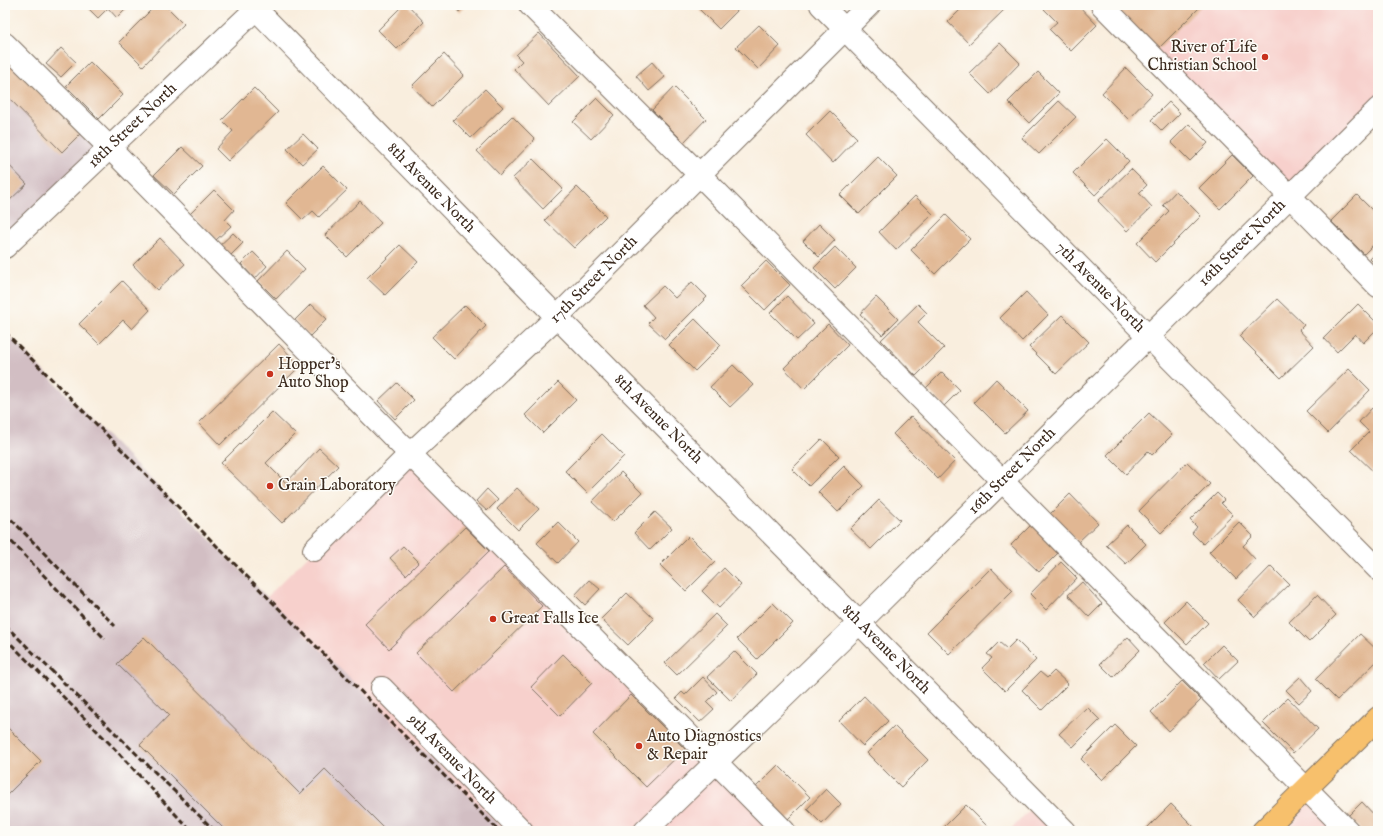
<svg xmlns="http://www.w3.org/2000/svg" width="1383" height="836" viewBox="0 0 1383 836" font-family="'IM FELL English',serif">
<rect width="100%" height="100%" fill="#fdfcf7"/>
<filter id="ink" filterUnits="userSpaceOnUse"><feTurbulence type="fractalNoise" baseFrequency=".025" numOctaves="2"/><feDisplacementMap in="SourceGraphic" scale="8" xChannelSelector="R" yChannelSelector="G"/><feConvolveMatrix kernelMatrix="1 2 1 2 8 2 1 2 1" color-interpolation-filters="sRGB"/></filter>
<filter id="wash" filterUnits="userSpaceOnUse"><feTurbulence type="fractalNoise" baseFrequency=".012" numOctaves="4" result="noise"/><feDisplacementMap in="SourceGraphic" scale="16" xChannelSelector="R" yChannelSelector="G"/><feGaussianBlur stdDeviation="0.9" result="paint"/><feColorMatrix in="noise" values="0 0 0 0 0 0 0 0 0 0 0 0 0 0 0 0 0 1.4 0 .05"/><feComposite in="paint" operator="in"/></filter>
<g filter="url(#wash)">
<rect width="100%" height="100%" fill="#f9eede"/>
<!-- built -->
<path fill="#f7d0cc" d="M1102,5H1378V109L1289,196Z
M410,454L784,831H499L267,597Z
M1306,789L1348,831H1263Z
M1037,803L1065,831H1009Z"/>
<!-- industrial -->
<path fill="#d2bec3" d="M5,44L110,148L5,247Z
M5,332L267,597L505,831H5Z"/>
<g id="blocks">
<!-- building -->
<path fill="#e1b793" d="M90,5H130L117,18L108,8L98,18L87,7Z
M156,5H165L184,24L143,66L119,42Z
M403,5H408L424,22L397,49L378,30Z
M452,5H466L459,12Z
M695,5H743L719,29Z
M965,5H1001L1005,9L969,44L948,22Z
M1040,5H1078L1097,25L1071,51L1049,29L1057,22Z
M1112,5H1202L1157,50Z
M759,25L780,46L758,69L736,47Z
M539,33L580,76L549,106L514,69L522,61L516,55Z
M1000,43L1020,63L990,94L969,73Z
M61,48L76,62L61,77L46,64Z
M5,54L82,132L62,152L5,94Z
M444,54L464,75L432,107L412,86Z
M90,62L123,95L99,119L66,86Z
M652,62L665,77L649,91L636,76Z
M1126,68L1152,94L1128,119L1102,93Z
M1038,72L1059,93L1029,123L1008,102Z
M674,87L706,119L684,142L652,110Z
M254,88L278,112L228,161L216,149L233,131L222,120Z
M485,89L503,107L471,138L453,120Z
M597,98L614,115L591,139L573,122Z
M1059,101L1076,117L1039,154L1022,138Z
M1169,102L1180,113L1162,131L1151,120Z
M830,111L857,138L833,163L806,135Z
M512,116L535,139L500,175L477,151Z
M1189,124L1208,143L1190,161L1171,142Z
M303,134L318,149L302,164L287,149Z
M1107,139L1129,161L1095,195L1073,173Z
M182,147L202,166L174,194L154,175Z
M1232,155L1253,176L1220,209L1199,188Z
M878,157L897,176L859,214L840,195Z
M533,159L563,189L543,209L513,178Z
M5,161L27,184L10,200L5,195Z
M323,166L347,190L319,217L313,211L303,220L286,203Z
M1131,169L1147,185L1139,193L1152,207L1127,231L1098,201Z
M577,187L606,216L574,248L545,220Z
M214,190L234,210L225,220L231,226L216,240L190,214Z
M1176,191L1201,216L1155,262L1137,243L1169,211L1163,205Z
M1357,195L1378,216V240L1364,254L1331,221Z
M915,196L933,214L896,250L879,232Z
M360,201L381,223L347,257L325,235Z
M946,215L970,239L935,274L911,250Z
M819,224L835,240L819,257L803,241Z
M233,233L243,243L228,258L218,247Z
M160,238L185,264L157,290L133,265Z
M400,245L418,262L385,295L367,278Z
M835,247L856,268L835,289L814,268Z
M287,251L305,269L276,299L258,281Z
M1378,251V267L1370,259Z
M253,252L267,266L255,279L241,264Z
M766,261L790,285L765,310L741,286Z
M122,281L150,310L132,329L123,320L99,344L79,324Z
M692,282L707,297L665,339L648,323L654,317L643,305L663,286L675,298Z
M1026,292L1048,315L1022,341L1000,318Z
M787,296L814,324L797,340L770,313Z
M876,297L898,319L882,335L860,314Z
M1277,299L1304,325L1299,330L1314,346L1281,378L1239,336Z
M311,304L327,319L310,336L294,321Z
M918,304L927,313L918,322L944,348L916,376L881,340Z
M1358,304L1378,324V328L1363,343L1355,334L1337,352L1324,338Z
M465,305L486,326L454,359L432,337Z
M1062,315L1089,342L1056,374L1029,347Z
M695,319L721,345L695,371L669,345Z
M828,324L848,345L804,389L784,368Z
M279,344L300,366L220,445L199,423Z
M733,365L753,385L730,407L710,387Z
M1349,369L1370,390L1328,433L1306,411Z
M942,372L960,390L944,406L926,388Z
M996,379L1028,411L1005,433L974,402Z
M558,382L576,400L543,433L525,415Z
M397,383L414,400L395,419L378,401Z
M1372,408L1378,414V476L1351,450L1369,432L1359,422Z
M272,412L295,434L266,463L286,483L319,448L338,466L282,523L221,463Z
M1149,413L1172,435L1152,455L1148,451L1126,474L1107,455Z
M911,416L955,461L938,479L893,434Z
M602,434L624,456L587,493L565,471Z
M822,439L839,456L809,486L792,469Z
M1187,462L1210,484L1161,533L1139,511Z
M844,466L864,486L838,512L818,492Z
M621,472L642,493L613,522L592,502Z
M517,488L539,509L518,530L497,509Z
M487,489L498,500L487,511L476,501Z
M1217,493L1224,500L1221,503L1233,515L1203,544L1192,533L1197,527L1190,520Z
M1070,494L1098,523L1078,542L1050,514Z
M879,500L900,520L871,549L850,529Z
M655,512L672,528L650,550L634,533Z
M558,522L578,542L558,563L537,543Z
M1034,522L1061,550L1039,572L1011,545Z
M1239,522L1253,536L1243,546L1255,559L1236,579L1209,552Z
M1127,525L1146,544L1126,564L1106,545Z
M465,527L489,551L389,649L365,624Z
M689,536L715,562L686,591L660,565Z
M403,546L419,562L406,575L390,558Z
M1061,562L1077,578L1046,610L1030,594Z
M1271,566L1289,584L1255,617L1238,600Z
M504,567L542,606L454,692L416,653Z
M724,568L741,585L719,608L702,591Z
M991,568L1013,591L949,654L927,632Z
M589,580L600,589L585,605L575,595Z
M1082,582L1102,604L1089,617L1068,595Z
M627,593L654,619L628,645L601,619Z
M1317,595L1336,615L1309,642L1289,622Z
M1186,601L1208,623L1187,644L1165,622Z
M773,603L793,623L757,659L737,639Z
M715,614L727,626L677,675L665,663Z
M1360,634L1378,651V660L1337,700L1316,679Z
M144,637L300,794L325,769L387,831H226L140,745L169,715L117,664Z
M1128,637L1140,650L1113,677L1100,664Z
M1016,640L1036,660L1005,691L982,668L992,658L987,654L999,642L1007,649Z
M1222,645L1238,661L1219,679L1204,663Z
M734,651L757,674L731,701L707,677Z
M563,654L592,683L560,716L531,687Z
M1054,671L1068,684L1042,710L1022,690L1040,672L1047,678Z
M703,677L717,692L707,702L714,709L700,722L676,698L682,692L685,695Z
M1300,677L1312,691L1299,703L1286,690Z
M1182,681L1201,700L1169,731L1151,712Z
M631,695L685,749L646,787L593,734Z
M864,696L888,721L863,746L839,721Z
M1288,698L1318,729L1293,753L1263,723Z
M1087,707L1100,720L1073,747L1059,734Z
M5,725L41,761L5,797Z
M1115,725L1136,746L1102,780L1081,759Z
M894,726L928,760L901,787L867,753Z
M778,765L810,797L786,821L754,789Z
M826,789L841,804L822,824L807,809Z
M1362,802L1378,819V828L1375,831H1363L1348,816Z
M1171,804L1196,829L1193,831H1144Z
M966,805L988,827L984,831H940Z"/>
</g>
</g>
<g filter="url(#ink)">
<use href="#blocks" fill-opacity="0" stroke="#7e6f61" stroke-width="1"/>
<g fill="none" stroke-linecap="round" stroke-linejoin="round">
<defs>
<g id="minor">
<path id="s1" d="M252,5L557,317L1065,831"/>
<path d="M530,5L699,174L1348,831"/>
<path id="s2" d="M821,5L1378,569"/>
<path d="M1102,5L1378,286"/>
<path d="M5,44L110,148L410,454L784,831"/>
<path id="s3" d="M5,247L260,5"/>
<path id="s4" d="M314,550L410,454L557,317L869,5"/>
<path id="s5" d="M382,688L522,831"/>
<path id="s6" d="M645,831L859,623L1378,109"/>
</g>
<path id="major" d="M1263,831L1378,718"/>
</defs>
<!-- minor casing -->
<use href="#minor" stroke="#7e6f61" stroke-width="24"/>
<!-- major casing -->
<use href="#major" stroke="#7e6f61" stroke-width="24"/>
<!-- minor -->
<use href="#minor" stroke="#fff" stroke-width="22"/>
<!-- major -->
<use href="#major" stroke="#f7c06c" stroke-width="22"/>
<!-- rail -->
<path stroke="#3b2a1e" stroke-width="3" stroke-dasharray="6 3" stroke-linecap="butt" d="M5,332L499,831
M5,513L115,626
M5,535L105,639
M5,625L215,831
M5,638L111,745L191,831"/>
</g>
</g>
<!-- markers -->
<g fill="#c8321e" stroke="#fdfcf7" stroke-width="1.5">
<circle cx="1265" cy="57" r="4"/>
<circle cx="270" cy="374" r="4"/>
<circle cx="270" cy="486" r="4"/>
<circle cx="493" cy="619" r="4"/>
<circle cx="639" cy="746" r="4"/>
</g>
<g text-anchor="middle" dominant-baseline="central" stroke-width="3" stroke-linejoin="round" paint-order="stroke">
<!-- poi labels -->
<g font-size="16" fill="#3b2a1e" stroke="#fdfcf7" text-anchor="start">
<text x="1257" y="48" text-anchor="end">River of Life<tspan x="1257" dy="18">Christian School</tspan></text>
<text x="278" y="365">Hopper's<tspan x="278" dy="18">Auto Shop</tspan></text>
<text x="278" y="486">Grain Laboratory</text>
<text x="501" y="619">Great Falls Ice</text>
<text x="647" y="737">Auto Diagnostics<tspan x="647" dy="18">&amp; Repair</tspan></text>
</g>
<!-- street labels -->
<g font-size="16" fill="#3b2a1e" stroke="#fdfcf7">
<text stroke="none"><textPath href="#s3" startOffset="176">18th Street North</textPath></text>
<text stroke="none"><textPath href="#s1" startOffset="256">8th Avenue North</textPath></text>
<text stroke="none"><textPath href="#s6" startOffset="838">16th Street North</textPath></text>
<text stroke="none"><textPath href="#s4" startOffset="389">17th Street North</textPath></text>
<text stroke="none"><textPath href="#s2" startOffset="397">7th Avenue North</textPath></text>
<text stroke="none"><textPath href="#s1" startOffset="580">8th Avenue North</textPath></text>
<text stroke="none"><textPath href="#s6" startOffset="514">16th Street North</textPath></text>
<text stroke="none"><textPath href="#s1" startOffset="904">8th Avenue North</textPath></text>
<text stroke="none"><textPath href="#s5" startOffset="100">9th Avenue North</textPath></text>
</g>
</g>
<!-- margin -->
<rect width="1383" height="836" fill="none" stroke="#fdfcf7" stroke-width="20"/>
</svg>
